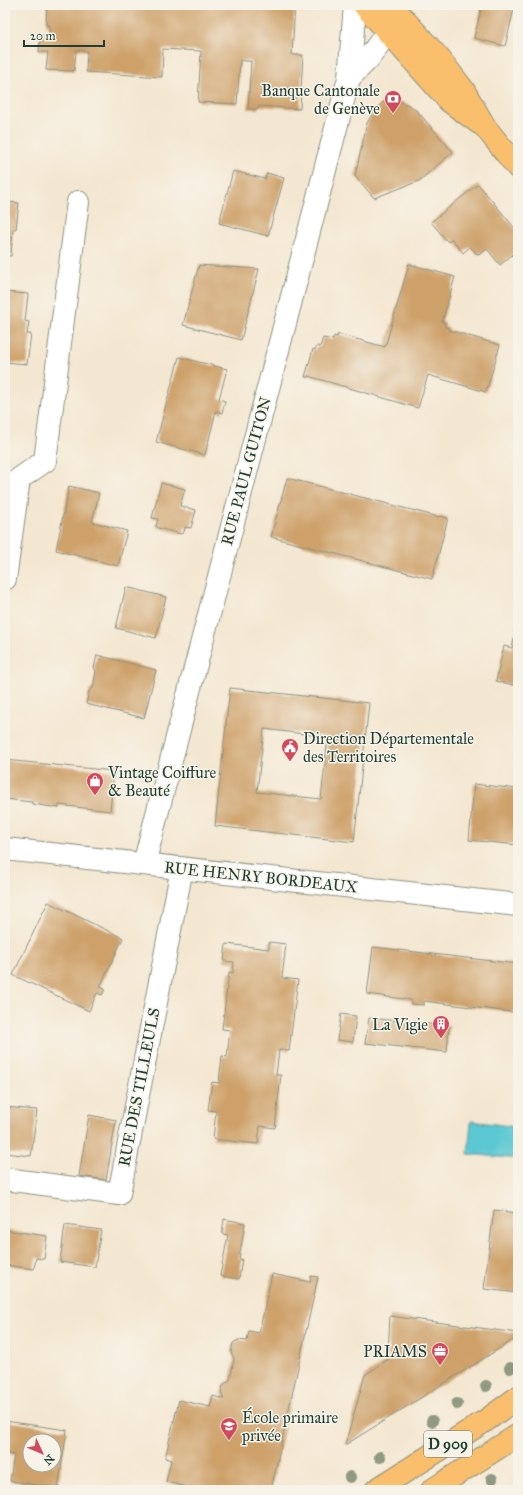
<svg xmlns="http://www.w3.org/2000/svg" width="523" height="1495" viewBox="0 0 523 1495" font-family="'IM FELL Great Primer',serif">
<rect width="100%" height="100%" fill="#f7f3e8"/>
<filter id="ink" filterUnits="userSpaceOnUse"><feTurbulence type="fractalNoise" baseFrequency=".025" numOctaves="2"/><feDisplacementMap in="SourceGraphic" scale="8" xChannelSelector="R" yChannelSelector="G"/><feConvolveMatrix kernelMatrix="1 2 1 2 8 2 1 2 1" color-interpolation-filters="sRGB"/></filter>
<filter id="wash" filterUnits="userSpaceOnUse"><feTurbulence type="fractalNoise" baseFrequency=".012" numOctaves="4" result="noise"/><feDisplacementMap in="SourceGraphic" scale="16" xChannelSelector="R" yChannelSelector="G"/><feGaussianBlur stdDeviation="0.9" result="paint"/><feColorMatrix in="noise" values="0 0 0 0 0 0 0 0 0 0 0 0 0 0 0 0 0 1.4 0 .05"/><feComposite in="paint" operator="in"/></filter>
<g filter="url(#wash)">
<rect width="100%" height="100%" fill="#f4e7d1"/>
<!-- water -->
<path fill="#5cc8d3" stroke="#3e8284" d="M471,1121L518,1127V1159L468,1154Z"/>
<g id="blocks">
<!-- building -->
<path fill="#cea16b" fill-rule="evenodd" d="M47,5H295L292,55H303L300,109L259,106L258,109H248L251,61H245L240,60L237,104L198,102L201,51L163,49L162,77L86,72L87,51L76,50L74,71L46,70L48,52H39L40,35L49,36V25H46Z
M482,5H515L505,46L474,38Z
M397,100L409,105L417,111L453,152L419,181L374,198L355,176L367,123L375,110L383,102Z
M233,171L265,179L267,173L284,178L268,236L219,223Z
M478,184L518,232V250L500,265L487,249L482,253L477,254L470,247L463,253L452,239L448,242L431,222Z
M5,194L10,195L9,202L19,203L16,229H13L11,256H5Z
M409,264L455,277L442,322L445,323V327L450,328L449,330L500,345L486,392L428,375L418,408L308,376V377H305L313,349L315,350L317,346L320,347L323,338L333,340L334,336L337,337L338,334L385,347Z
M199,265L259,269L241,340L183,325Z
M5,292L28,294L25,321L29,322L27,334H31L27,364L5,362Z
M179,357L227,369L219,399L225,401L222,413L216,411L205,455L156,442Z
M287,478L439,517L440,516L448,518L432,579L271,537Z
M161,483L185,489L180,506L196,510L191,528L185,527L184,532L181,534L158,528L156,526L158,519L152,518Z
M69,486L99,493L92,522L127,531L118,566L56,550Z
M126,587L166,597L156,638L116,628Z
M517,626H518V686L496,681L504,646L512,648Z
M97,655L156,670L144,718L86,704L89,691L93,688L96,671L94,668Z
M230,688L369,703L354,842L215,826ZM264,729L328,737L321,799L257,792Z
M5,760L114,771L110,811L59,805V808L32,804V802L5,799Z
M474,784L518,789V845L469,840Z
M48,902L123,938L100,987L105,989L102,995L97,993L89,1011L13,975Z
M269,942L286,944L282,978L298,980L289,1051L279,1050L276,1075H281L275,1128L260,1126L258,1144L213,1139L216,1111L208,1110L212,1082L219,1083L222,1056L227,1057L230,1030L222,1029L229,972L233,973L234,962L224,961L226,944L269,949Z
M373,947L518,964V1013L424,1001V1005L411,1004V1000L367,994Z
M341,1014L356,1016L353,1042L337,1040Z
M369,1018L449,1026L447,1052L365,1043Z
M5,1107L37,1110L31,1156L5,1153Z
M89,1115L116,1120L106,1180L79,1176Z
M494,1210L518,1213V1293L484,1289Z
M224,1219L245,1223L239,1259H242L239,1279L220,1276L228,1235L222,1234Z
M65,1225L101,1230L95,1267L60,1262Z
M5,1230L47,1236L44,1259L36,1258L34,1269L5,1265Z
M272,1274L310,1282L311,1276L318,1277L271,1490H195V1489L166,1482L171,1460L165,1458L179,1400L210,1407L213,1396L224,1399L221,1393L223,1385L230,1380L234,1359L231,1352L233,1343L238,1340L247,1341L249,1331L259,1333Z
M390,1316L518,1333V1337L345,1445L365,1375L390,1358L388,1355Z
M5,1421L67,1430L58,1488L10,1481L14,1455L5,1453ZM30,1441H54V1465H30Z"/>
</g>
</g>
<g filter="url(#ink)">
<use href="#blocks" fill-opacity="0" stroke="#8a9282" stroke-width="1"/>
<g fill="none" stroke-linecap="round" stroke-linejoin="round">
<defs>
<path id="minor" d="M349,78L368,59L398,17
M5,579L19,479L45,461L78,202
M5,849L518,905
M144,864L349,78L355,5
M5,1179L119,1194L182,868"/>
<path id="major" d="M364,5L449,101L479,123
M391,5L439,58L463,89L485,127L518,168
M376,1490L488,1419L518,1397
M432,1490L518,1435"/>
</defs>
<!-- minor casing -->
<use href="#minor" stroke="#8a9282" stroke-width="24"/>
<!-- major casing -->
<use href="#major" stroke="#8a9282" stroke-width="24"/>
<!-- minor -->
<use href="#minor" stroke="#fff" stroke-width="22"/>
<!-- major -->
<use href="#major" stroke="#f9bf6d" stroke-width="22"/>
</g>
<!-- trees -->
<g fill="#909981">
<circle cx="510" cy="1368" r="6"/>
<circle cx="486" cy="1386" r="6"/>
<circle cx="457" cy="1404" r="6"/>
<circle cx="432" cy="1421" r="6"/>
<circle cx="380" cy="1457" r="6"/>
<circle cx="350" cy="1477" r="6"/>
<circle cx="492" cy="1479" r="6"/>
</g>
</g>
<!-- icons -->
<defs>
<symbol id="bank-pin" viewBox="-11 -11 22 30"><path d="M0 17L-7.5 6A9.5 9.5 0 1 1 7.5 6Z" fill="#d1495b" stroke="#f7f3e8"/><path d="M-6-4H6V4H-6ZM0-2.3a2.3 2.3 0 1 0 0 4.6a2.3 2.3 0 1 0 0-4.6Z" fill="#fff"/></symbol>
<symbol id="civic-pin" viewBox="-11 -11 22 30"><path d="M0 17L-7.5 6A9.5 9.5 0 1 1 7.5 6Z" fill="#d1495b" stroke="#f7f3e8"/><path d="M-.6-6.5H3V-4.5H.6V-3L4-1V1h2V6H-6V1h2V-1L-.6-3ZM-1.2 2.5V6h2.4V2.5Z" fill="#fff"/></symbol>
<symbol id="shop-pin" viewBox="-11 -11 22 30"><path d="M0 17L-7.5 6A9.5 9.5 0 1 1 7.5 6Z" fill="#d1495b" stroke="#f7f3e8"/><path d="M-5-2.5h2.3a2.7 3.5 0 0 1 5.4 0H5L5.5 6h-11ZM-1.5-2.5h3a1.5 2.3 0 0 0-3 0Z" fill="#fff"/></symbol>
<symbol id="building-pin" viewBox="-11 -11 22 30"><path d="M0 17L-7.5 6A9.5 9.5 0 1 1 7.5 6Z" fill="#d1495b" stroke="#f7f3e8"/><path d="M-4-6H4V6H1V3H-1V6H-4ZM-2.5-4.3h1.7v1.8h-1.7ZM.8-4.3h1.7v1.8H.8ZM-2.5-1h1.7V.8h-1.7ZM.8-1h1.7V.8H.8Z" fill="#fff"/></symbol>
<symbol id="office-pin" viewBox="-11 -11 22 30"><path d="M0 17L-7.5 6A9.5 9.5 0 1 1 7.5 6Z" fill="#d1495b" stroke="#f7f3e8"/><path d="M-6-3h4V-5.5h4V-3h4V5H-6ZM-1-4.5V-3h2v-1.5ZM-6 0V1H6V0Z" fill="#fff"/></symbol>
<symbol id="school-pin" viewBox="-11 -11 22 30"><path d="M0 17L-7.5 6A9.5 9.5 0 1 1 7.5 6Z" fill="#d1495b" stroke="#f7f3e8"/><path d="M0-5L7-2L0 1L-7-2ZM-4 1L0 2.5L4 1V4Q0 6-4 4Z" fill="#fff"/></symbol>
</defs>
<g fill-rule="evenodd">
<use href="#bank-pin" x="383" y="89" width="20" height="27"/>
<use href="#civic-pin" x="280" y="737" width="20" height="27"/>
<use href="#shop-pin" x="85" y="771" width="20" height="27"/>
<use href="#building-pin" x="431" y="1014" width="20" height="27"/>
<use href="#office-pin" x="430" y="1341" width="20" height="27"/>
<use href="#school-pin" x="219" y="1416" width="20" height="27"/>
</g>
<g text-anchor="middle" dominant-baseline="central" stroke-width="3" stroke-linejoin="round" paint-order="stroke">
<!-- shield labels -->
<rect fill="#f7f3e8" stroke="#60746a" stroke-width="1" x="424" y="1431" width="48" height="26" rx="3"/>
<g font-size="15" font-weight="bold" fill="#1f3d34">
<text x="448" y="1444">D 909</text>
</g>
<!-- poi labels -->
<g font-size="16" fill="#1f3d34" stroke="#f7f3e8" text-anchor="end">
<text x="380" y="90">Banque Cantonale<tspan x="380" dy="18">de Genève</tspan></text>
<text x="303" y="738" text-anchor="start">Direction Départementale<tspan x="303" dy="18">des Territoires</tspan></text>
<text x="108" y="772" text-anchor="start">Vintage Coiffure<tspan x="108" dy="18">&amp; Beauté</tspan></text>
<text x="428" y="1024">La Vigie</text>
<text x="427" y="1351">PRIAMS</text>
<text x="242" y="1417" text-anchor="start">École primaire<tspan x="242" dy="18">privée</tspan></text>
</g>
<!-- street labels -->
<g font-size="16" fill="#1f3d34" stroke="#f7f3e8">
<text transform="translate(246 471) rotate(-75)">RUE PAUL GUITON</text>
<text transform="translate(261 877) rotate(6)">RUE HENRY BORDEAUX</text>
<text transform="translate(139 1087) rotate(-79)">RUE DES TILLEULS</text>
</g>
</g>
<!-- margin -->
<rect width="523" height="1495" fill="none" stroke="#f7f3e8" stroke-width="20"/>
<!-- north arrow -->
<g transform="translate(42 1453) rotate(134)"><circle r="19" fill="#f7f3e8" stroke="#a1aaa0"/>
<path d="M0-3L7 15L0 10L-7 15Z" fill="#d1495b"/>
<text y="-6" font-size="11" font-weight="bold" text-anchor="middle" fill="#1f3d34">N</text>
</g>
<!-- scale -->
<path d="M24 40v6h80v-6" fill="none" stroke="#1f3d34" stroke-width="2"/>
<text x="30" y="40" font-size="12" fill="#1f3d34" stroke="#f7f3e8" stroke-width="3" paint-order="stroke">20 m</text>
</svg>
